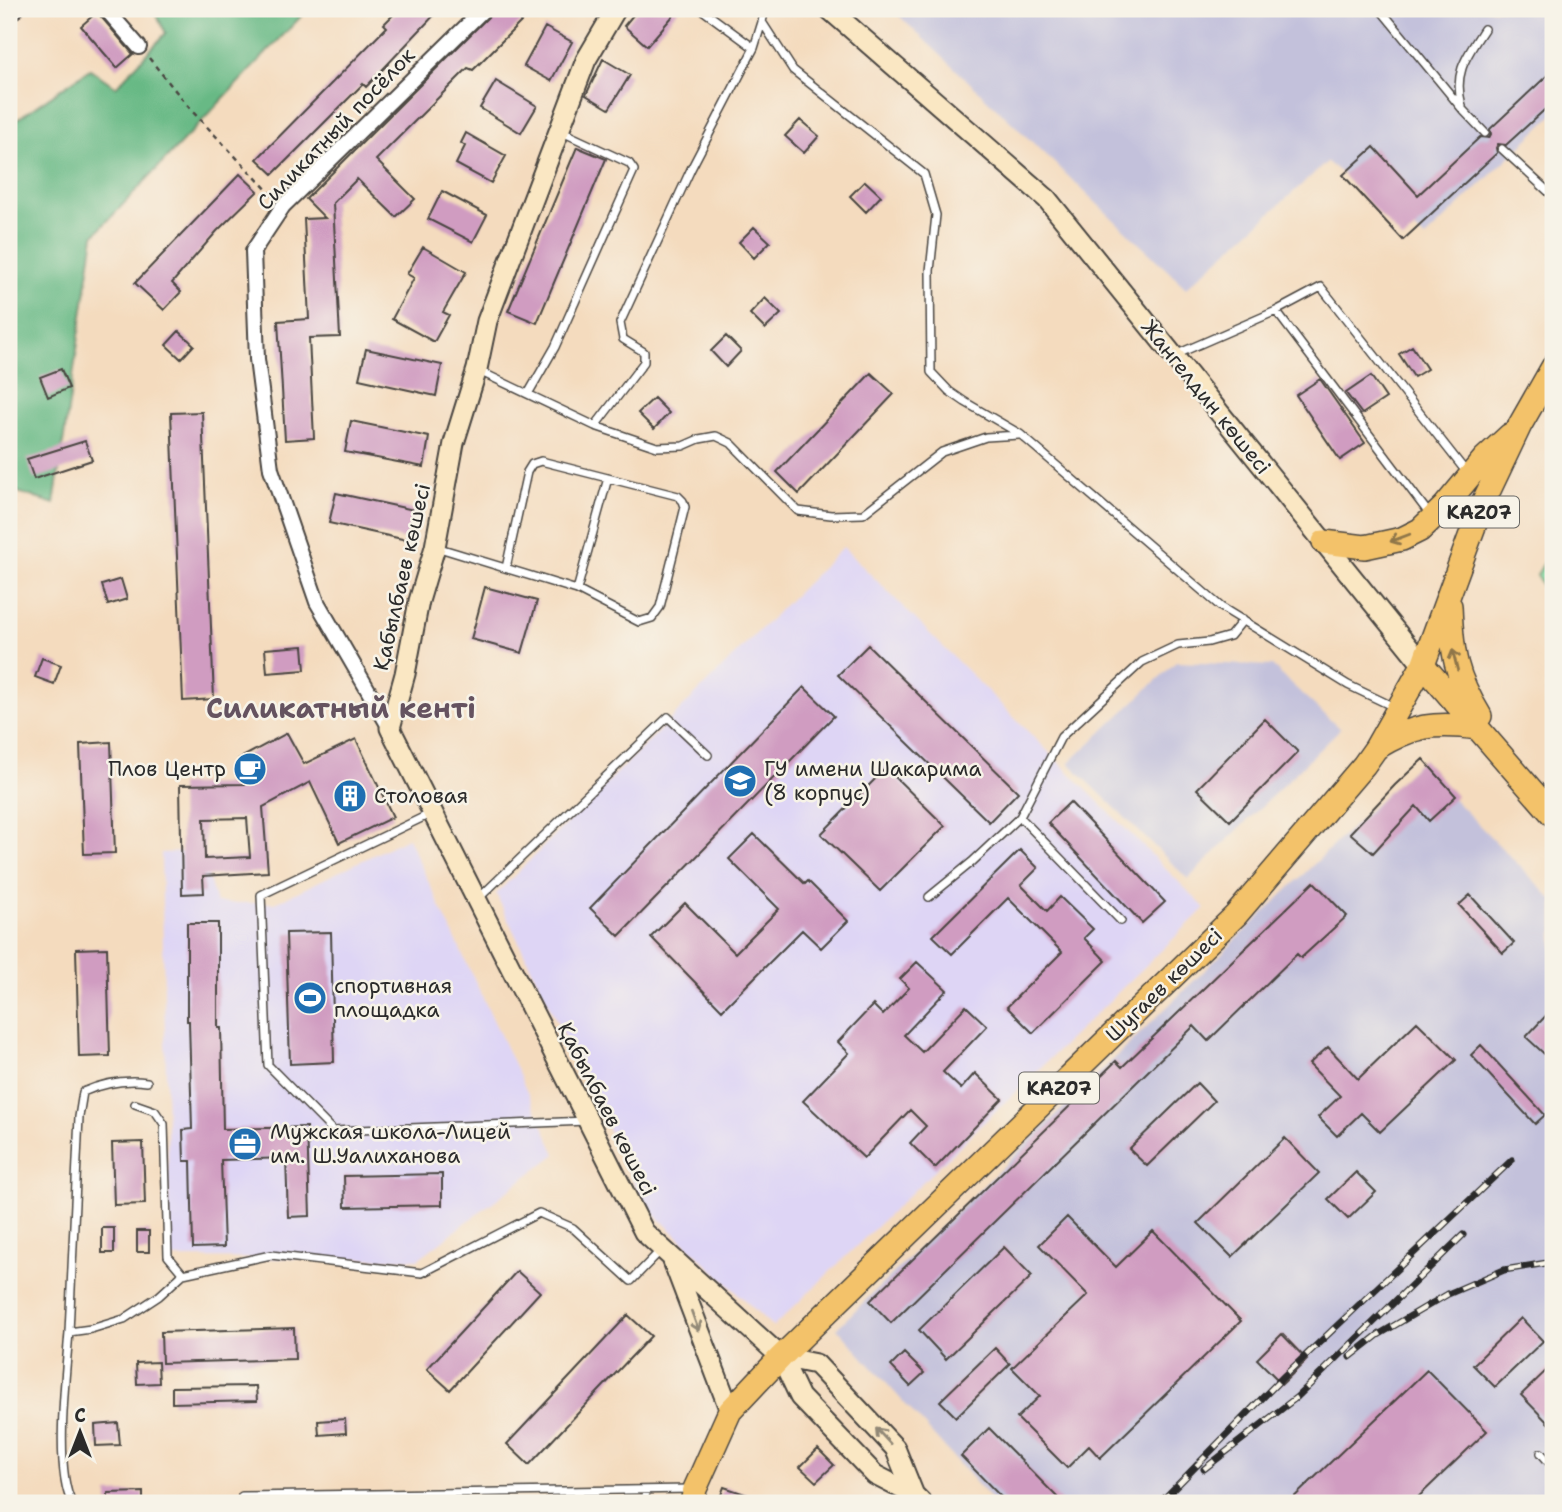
<svg xmlns="http://www.w3.org/2000/svg" width="1562" height="1512" viewBox="0 0 1562 1512" font-family="'Shantell Sans',sans-serif">
<rect width="100%" height="100%" fill="#f7f3e8"/>
<filter id="ink" filterUnits="userSpaceOnUse"><feTurbulence type="fractalNoise" baseFrequency=".0143" numOctaves="2"/><feDisplacementMap in="SourceGraphic" scale="14" xChannelSelector="R" yChannelSelector="G"/><feConvolveMatrix kernelMatrix="1 2 1 2 8 2 1 2 1" color-interpolation-filters="sRGB"/></filter>
<filter id="wash" filterUnits="userSpaceOnUse"><feTurbulence type="fractalNoise" baseFrequency=".00686" numOctaves="4" result="noise"/><feDisplacementMap in="SourceGraphic" scale="28" xChannelSelector="R" yChannelSelector="G"/><feGaussianBlur stdDeviation="1.57" result="paint"/><feColorMatrix in="noise" values="0 0 0 0 0 0 0 0 0 0 0 0 0 0 0 0 0 1.4 0 .05"/><feComposite in="paint" operator="in"/></filter>
<g filter="url(#wash)">
<rect width="100%" height="100%" fill="#f4dbbe"/>
<!-- built -->
<path fill="#ded5f5" d="M843,547L1205,908L773,1327L644,1204L496,894Z
M408,838L556,1154L418,1259L170,1258L161,853L182,852L183,876H208L216,903H275Z"/>
<!-- industrial -->
<path fill="#c3c1db" d="M892,9H1553V115L1425,238L1327,162L1186,288Z
M1176,662L1272,666L1340,729L1188,879L1069,763Z
M1418,763L1553,900V1503H994L837,1328Z"/>
<!-- green -->
<path fill="#7fd99e" stroke="#558264" stroke-width="2" d="M1553,547V610L1537,575Z"/>
<!-- forest -->
<path fill="#67b985" stroke="#497258" stroke-width="2" d="M153,9H308L94,235L54,504L9,489V125L90,69L116,87L166,33Z"/>
<g id="blocks">
<!-- building -->
<path fill="#d09cc1" fill-rule="evenodd" d="M399,9H440L366,87L363,84L273,174L257,159L387,27L384,24Z
M496,9H534L473,70L468,68L376,160L415,199L396,217L357,179L333,203L340,337L309,338L314,438L285,440L278,321L309,319L304,219L325,218L306,199Z
M638,9H679L647,46L624,26Z
M97,12L133,54L117,68L81,26Z
M545,27L572,42L551,81L524,66Z
M603,59L630,75L609,109L586,95Z
M1553,70V102L1506,145L1498,144L1496,148L1497,153L1403,240L1343,175L1374,147L1418,195L1480,137L1489,138L1491,134L1490,129Z
M496,81L537,106L521,133L480,108Z
M800,120L819,136L804,153L785,136Z
M466,133L506,156L491,183L456,164L465,146L461,143Z
M577,147L606,159L537,323L508,311Z
M240,174L258,191L217,231L172,283L181,292L164,310L135,283Z
M865,181L881,196L866,212L850,196Z
M442,191L487,215L473,242L428,219Z
M754,227L770,242L754,258L739,242Z
M423,247L466,272L443,312L449,315L434,342L392,319L414,278L407,274Z
M765,298L781,314L765,329L750,314Z
M179,331L194,345L181,359L166,345Z
M726,336L741,351L726,367L711,351Z
M1412,346L1427,369L1414,377L1399,354Z
M366,349L442,365L436,396L359,379Z
M61,369L69,388L48,397L40,377Z
M871,373L894,394L799,494L777,472Z
M1371,376L1386,398L1362,414L1346,393Z
M1320,379L1365,443L1340,460L1296,395Z
M654,398L669,413L654,429L638,413Z
M202,412L214,699L183,701L171,413Z
M351,421L429,437L424,467L345,452Z
M85,441L92,460L34,479L27,459Z
M336,493L414,510L407,540L329,523Z
M121,579L127,599L108,605L102,585Z
M485,587L537,601L522,653L471,639Z
M868,645L1018,792L989,822L838,675Z
M303,646L305,670L267,673L265,649Z
M42,658L61,665L54,684L35,677Z
M804,687L834,716L619,936L590,908Z
M1265,719L1298,752L1230,821L1197,789Z
M287,733L304,764L356,739L393,817L339,843L310,782L263,807L268,872L203,876L204,893L182,894L180,785L245,784L243,766L239,759ZM247,818L250,857L205,859L204,819Z
M111,742L115,853L84,854L80,744Z
M1423,759L1456,796L1429,821L1416,806L1373,853L1350,833L1395,785Z
M886,768L945,826L880,891L821,834Z
M1070,802L1165,902L1142,923L1048,823Z
M754,834L805,884L808,881L848,921L821,948L802,930L722,1010L651,937L685,903L735,953L779,909L729,859Z
M1020,850L1038,868L1021,885L1047,911L1060,897L1093,929L1084,938L1106,961L1033,1033L1007,1007L1062,952L1008,898L952,954L933,936Z
M1314,882L1347,916L1301,958L1297,954L1208,1041L1194,1026L891,1323L870,1301L1116,1061L1122,1067Z
M1470,895L1514,943L1503,953L1459,905Z
M187,923H218V1028H221L223,1129L307,1127L310,1216L288,1217L286,1158L221,1160L224,1247L193,1248L191,1161H184L183,1130L192,1129L189,1021H187Z
M331,932L334,1062L290,1064L286,933Z
M107,948L110,1056L79,1057L76,949Z
M917,962L947,990L904,1035L922,1052L966,1006L987,1026L943,1072L961,1089L975,1073L1002,1099L935,1168L910,1143L926,1126L910,1110L864,1158L803,1101L849,1053L838,1042L873,1005L883,1015L909,988L900,979Z
M1553,1008V1062L1526,1037Z
M1417,1022L1456,1060L1380,1132L1361,1113L1337,1136L1318,1117L1340,1096L1309,1064L1328,1047L1358,1079Z
M1481,1045L1545,1115L1535,1124L1471,1055Z
M1197,1083L1214,1101L1147,1166L1129,1149Z
M1285,1138L1319,1173L1232,1257L1198,1223Z
M143,1142L145,1204L114,1205L112,1143Z
M1356,1172L1376,1192L1348,1219L1328,1199Z
M442,1174V1205L345,1207L344,1176Z
M1067,1217L1116,1267L1153,1231L1241,1321L1100,1458L1089,1446L1067,1468L1017,1418L1040,1396L1012,1368L1088,1295L1039,1245Z
M102,1228H114V1253H102Z
M137,1231H149V1252H137Z
M1004,1247L1032,1276L946,1359L919,1330Z
M517,1271L540,1292L450,1390L427,1369Z
M628,1315L651,1336L529,1465L507,1444Z
M1521,1318L1543,1341L1495,1387L1473,1365Z
M294,1328L295,1359L162,1363L161,1332Z
M1282,1334L1307,1360L1282,1384L1257,1359Z
M995,1348L1010,1364L956,1417L940,1401Z
M904,1353L924,1373L910,1386L891,1366Z
M158,1362L159,1383L137,1384L136,1363Z
M1553,1364V1428L1521,1395Z
M1427,1370L1487,1431L1412,1503H1288Z
M256,1386L257,1401L172,1403V1387Z
M345,1419L346,1433L319,1435L318,1421Z
M118,1423L120,1445L96,1446L95,1425Z
M989,1428L1063,1503H1007L961,1456Z
M818,1449L834,1465L816,1482L800,1467Z
M724,1487L766,1501L765,1503H718Z
M143,1492V1503H108V1493Z"/>
</g>
</g>
<g filter="url(#ink)">
<use href="#blocks" fill-opacity="0" stroke="#494541" stroke-width="2"/>
<g fill="none" stroke-linecap="round" stroke-linejoin="round">
<defs>
<path id="service" d="M701,9L754,48
M765,9L762,22L793,70L924,174L936,215L930,271L931,372L949,391L965,402L1020,434L1221,607L1348,685L1394,707
M1380,9L1463,110L1485,133
M1462,106C1453,73 1466,57 1484,29
M1502,149L1553,196
M1276,311L1430,515
M1175,355L1276,311L1321,287L1467,473
M477,370L595,426L657,447L683,446L699,439L716,436L731,443L798,511L831,515L863,514L942,452L986,437L1019,435
M528,394L555,347L634,170L629,163L560,131
M595,426L644,362V352L623,339L620,323L691,169L754,48L762,22
M436,547L577,590L639,622L652,618L660,607L685,507L683,501L678,496L541,461L532,464L527,472L506,568
M577,590L608,478
M432,813L261,895L268,1065L333,1131L587,1121
M1020,817L1121,921
M929,897L972,862L1020,817L1061,737L1142,662L1178,645L1209,642L1230,636L1243,620
M479,898L668,717L708,755
M147,1082C125,1079 104,1083 83,1092L79,1117L69,1332L91,1329L124,1319L159,1296L183,1274L271,1255L422,1273L539,1213L573,1228L631,1281L662,1249
M135,1104L155,1111L164,1124L168,1256L183,1274
M69,1332C66,1373 54,1470 72,1503
M1541,1453L1553,1467
M242,1503V1496L691,1489
M643,1503L647,1490"/>
<path id="minor" d="M106,9L139,47
M9,14L16,9
M390,728L317,602L271,469L257,359L253,251L283,206L484,9"/>
<path id="secondary" d="M616,9L586,60L487,321L477,369L454,443L435,547L419,601L405,674L390,728L644,1232L781,1357L800,1397L875,1475L914,1495L922,1503
M829,9L1047,199L1423,665
M673,1261L730,1411
M781,1357L816,1364L895,1448L914,1495"/>
<path id="trunk" d="M1324,542L1365,547L1402,539L1420,530L1444,507L1484,459L1510,435
M1450,606C1452,654 1455,675 1480,716
M1423,665L1553,815
M1376,748C1413,725 1435,722 1478,728
M692,1503L695,1489L730,1411L781,1357L1236,915L1364,765L1376,748L1423,665L1481,507L1520,425L1553,367"/>
</defs>
<!-- service casing -->
<use href="#service" stroke="#494541" stroke-width="10"/>
<!-- minor casing -->
<use href="#minor" stroke="#494541" stroke-width="18"/>
<!-- secondary casing -->
<use href="#secondary" stroke="#494541" stroke-width="23"/>
<!-- trunk casing -->
<use href="#trunk" stroke="#494541" stroke-width="26"/>
<!-- path -->
<path stroke="#494541" stroke-width="2.5" stroke-dasharray="5 5" stroke-linecap="butt" d="M149,58L191,110L273,196"/>
<!-- service -->
<use href="#service" stroke="#fff" stroke-width="7"/>
<!-- minor -->
<use href="#minor" stroke="#fff" stroke-width="14"/>
<!-- secondary -->
<use href="#secondary" stroke="#fae7c3" stroke-width="19"/>
<!-- trunk -->
<use href="#trunk" stroke="#f3c26a" stroke-width="23"/>
<defs>
<path id="rail" d="M1350,1357L1378,1335L1448,1294L1504,1270L1553,1262
M1204,1469L1297,1397L1463,1235
M1160,1503L1284,1376L1512,1160"/>
</defs>
<!-- rail casing -->
<use href="#rail" stroke="#2b2b2b" stroke-width="7"/>
<!-- rail -->
<use href="#rail" stroke="#f7f3e8" stroke-width="4.5" stroke-dasharray="13" stroke-linecap="butt"/>
</g>
<!-- one-way arrows -->
<defs><path id="oneway-shaft" d="M-6 0H5M1.5-3L5.5 0L1.5 3" fill="none" stroke-width="1.6" stroke-linecap="round" stroke-linejoin="round" transform="scale(1.75)"/></defs>
<g stroke="#8f764a">
<use href="#oneway-shaft" transform="translate(1400 538) rotate(159)"/>
<use href="#oneway-shaft" transform="translate(1455 660) rotate(-104)"/>
</g>
<g stroke="#928977">
<use href="#oneway-shaft" transform="translate(695 1321) rotate(70)"/>
<use href="#oneway-shaft" transform="translate(883 1436) rotate(-133)"/>
</g>
</g>
<!-- icons -->
<defs>
<symbol id="cafe-disc" viewBox="-11 -11 22 22"><circle r="9.5" fill="#1f6fb2" stroke="#f7f3e8"/><path d="M-5.5-4.5H6V0H3Q3 3.5 0 3.5H-2.5Q-5.5 3.5-5.5 0ZM3-3.2v2h1.7v-2ZM-6 4.5H4V6H-6Z" fill="#fff"/></symbol>
<symbol id="school-disc" viewBox="-11 -11 22 22"><circle r="9.5" fill="#1f6fb2" stroke="#f7f3e8"/><path d="M0-5L7-2L0 1L-7-2ZM-4 1L0 2.5L4 1V4Q0 6-4 4Z" fill="#fff"/></symbol>
<symbol id="building-disc" viewBox="-11 -11 22 22"><circle r="9.5" fill="#1f6fb2" stroke="#f7f3e8"/><path d="M-4-6H4V6H1V3H-1V6H-4ZM-2.5-4.3h1.7v1.8h-1.7ZM.8-4.3h1.7v1.8H.8ZM-2.5-1h1.7V.8h-1.7ZM.8-1h1.7V.8H.8Z" fill="#fff"/></symbol>
<symbol id="stadium-disc" viewBox="-11 -11 22 22"><circle r="9.5" fill="#1f6fb2" stroke="#f7f3e8"/><path d="M0-5a6.5 5 0 1 0 0 10a6.5 5 0 1 0 0-10ZM-3.5-1.8h7v3.6h-7Z" fill="#fff"/></symbol>
<symbol id="office-disc" viewBox="-11 -11 22 22"><circle r="9.5" fill="#1f6fb2" stroke="#f7f3e8"/><path d="M-6-3h4V-5.5h4V-3h4V5H-6ZM-1-4.5V-3h2v-1.5ZM-6 0V1H6V0Z" fill="#fff"/></symbol>
</defs>
<g fill-rule="evenodd">
<use href="#cafe-disc" x="231" y="750" width="38" height="38"/>
<use href="#school-disc" x="721" y="762" width="38" height="38"/>
<use href="#building-disc" x="331" y="777" width="38" height="38"/>
<use href="#stadium-disc" x="291" y="979" width="38" height="38"/>
<use href="#office-disc" x="226" y="1125" width="38" height="38"/>
</g>
<g text-anchor="middle" dominant-baseline="central" stroke-width="5" stroke-linejoin="round" paint-order="stroke">
<!-- shield labels -->
<g fill="#f7f3e8" stroke="#686764" stroke-width="2">
<rect x="1439" y="496.5" width="80" height="31" rx="5"/>
<rect x="1019" y="1072.5" width="80" height="31" rx="5"/>
</g>
<g font-size="19" font-weight="bold" fill="#2b2b2b">
<text x="1479" y="512">KAZ07</text>
<text x="1059" y="1088">KAZ07</text>
</g>
<!-- street labels -->
<g font-size="21" fill="#2b2b2b" stroke="#f7f3e8">
<text transform="translate(336 129) rotate(-46)">Силикатный посёлок</text>
<text transform="translate(1206 397) rotate(51)">Жангелдин көшесі</text>
<text transform="translate(402 577) rotate(-77)">Қабылбаев көшесі</text>
<text transform="translate(1164 985) rotate(-44)">Шугаев көшесі</text>
<text transform="translate(607 1109) rotate(63)">Қабылбаев көшесі</text>
</g>
<!-- poi labels -->
<g font-size="21" fill="#2b2b2b" stroke="#f7f3e8" text-anchor="start">
<text x="226" y="769" text-anchor="end">Плов Центр</text>
<text x="764" y="769">ГУ имени Шакарима<tspan x="764" dy="24">(8 корпус)</tspan></text>
<text x="374" y="796">Столовая</text>
<text x="334" y="986">спортивная<tspan x="334" dy="24">площадка</tspan></text>
<text x="270" y="1132">Мужская школа-Лицей<tspan x="270" dy="24">им. Ш.Уалиханова</tspan></text>
</g>
<!-- district labels -->
<g font-size="28" font-weight="bold" fill="#655360" stroke="#f7f3e8">
<text x="341" y="708">Силикатный кенті</text>
</g>
</g>
<!-- margin -->
<rect width="1562" height="1512" fill="none" stroke="#f7f3e8" stroke-width="35"/>
<!-- north arrow -->
<g transform="translate(80 1432)" stroke="#f7f3e8" stroke-width="5" paint-order="stroke">
<path d="M0-5L12 26L0 18L-12 26Z" fill="#2b2b2b"/>
<text y="-10" font-size="19" font-weight="bold" text-anchor="middle" fill="#2b2b2b">С</text>
</g>
</svg>
